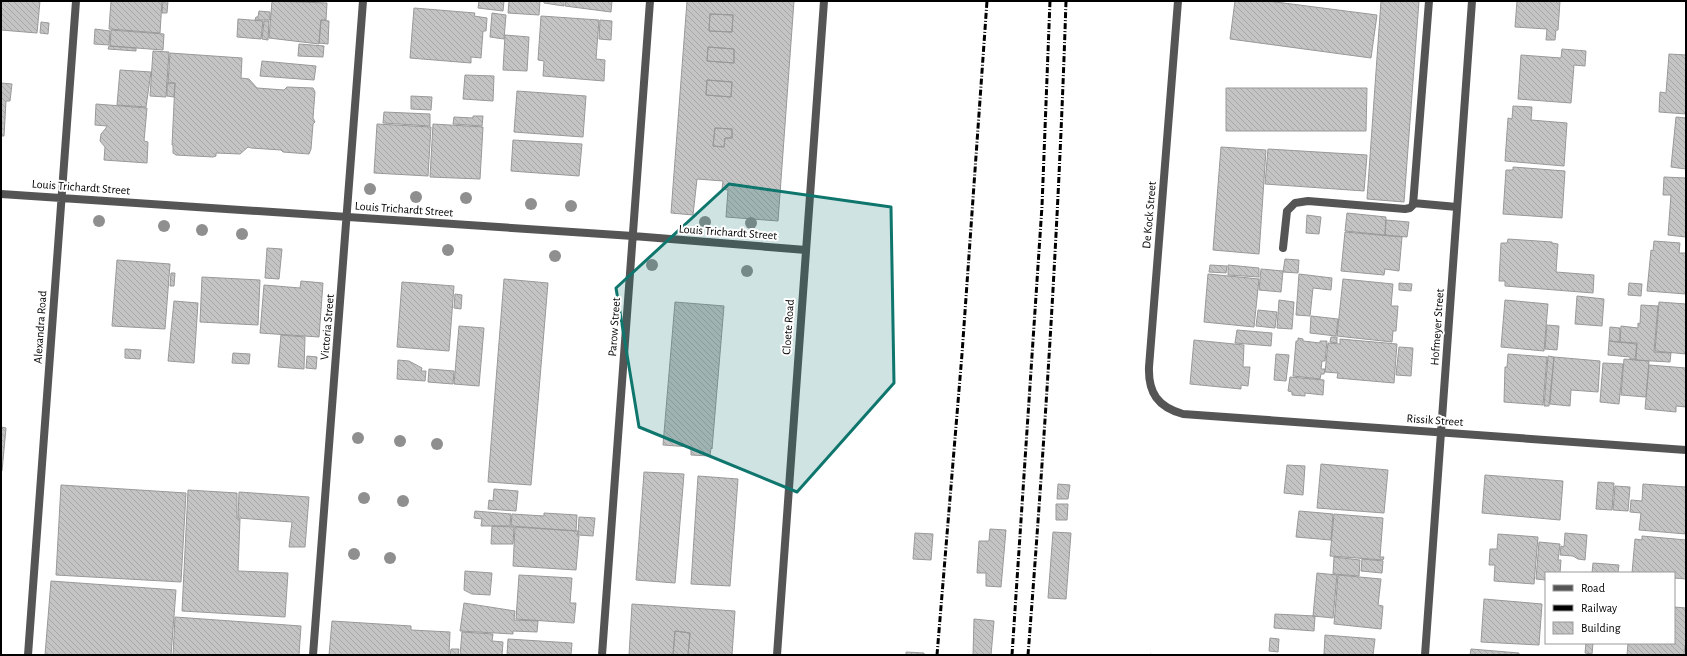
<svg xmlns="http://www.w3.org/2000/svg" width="1687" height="656" viewBox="0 0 1687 656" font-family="'Alegreya Sans',sans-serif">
<defs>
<pattern id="building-back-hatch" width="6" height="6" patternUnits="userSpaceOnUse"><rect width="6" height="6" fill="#c4c4c4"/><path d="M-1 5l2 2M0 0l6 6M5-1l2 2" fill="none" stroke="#a7a7a7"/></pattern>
</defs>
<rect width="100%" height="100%" fill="#fff"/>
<!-- building -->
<path fill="url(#building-back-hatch)" stroke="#999" fill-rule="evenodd" d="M1,1H40L37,33L1,30Z
M111,1H162L160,33L109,29Z
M163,1H168L167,13H162Z
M272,1L327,3L326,20H321L319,44L269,38Z
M479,1H504L503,11L478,8Z
M509,1H540L539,15L508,13Z
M544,1H564V6L544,3Z
M566,1H612L611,12L565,6Z
M687,1H794L778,221L726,217L728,190L722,189L723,181L697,179L693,215L671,213ZM710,14L733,15L732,32L709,31ZM708,47L734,49V63L707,61ZM707,80L732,82L731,97L706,95ZM715,128L732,129V138H725L724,147L713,146Z
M1235,1H1268L1377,15L1371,58L1230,39Z
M1381,1H1419L1404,202L1367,199Z
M1517,1H1560L1558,30H1556L1555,40H1546L1547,29L1515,27Z
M414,8L475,13L474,16L487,18L486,31H483L481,58L471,57V63L410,58Z
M259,11L270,12V20H255L256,17H258Z
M492,13L506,15L504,39L490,37Z
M710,14L733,15L732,32L709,31Z
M541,16L599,20L596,59L605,60L604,81L543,76L544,61L538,60Z
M238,19L263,21L261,39L237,37Z
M321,20L329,21L328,44L319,43Z
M600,20L612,21L611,40L599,39Z
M264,21H269L268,40L262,39Z
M41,22L49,23L48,34L40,33Z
M95,29L110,31L109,45L94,44Z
M111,30L164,34L163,50L110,46Z
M505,35L529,37L527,71L503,70Z
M299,44L324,46L323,57L298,56Z
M109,46L136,48V51L108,49Z
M708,47L734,49V63L707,61Z
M1562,49L1586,51L1585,66L1574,65L1571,103L1518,99L1521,55L1561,58Z
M153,51L169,52L166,97L150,96Z
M170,53L242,58L241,78L249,79L257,88L284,90L287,87L313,88L315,92L313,118L315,122L313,124L311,149L309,154L283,152L281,150L251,148L248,147L240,154L216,153V156L213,157L176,155L173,153V145H172L175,83H168Z
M1669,54L1686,55V114L1659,112L1660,92L1666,93Z
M262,61L316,66L314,80L260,76Z
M120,70L151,72L146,107L117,105Z
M465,75L494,76L493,101L463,99Z
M707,80L732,82L731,97L706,95Z
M1,83L12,84L10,101H6L4,136H1Z
M167,83H175L174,97L167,96Z
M1226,88H1367L1366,131H1226Z
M517,91L586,96L583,137L514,132Z
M411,96L432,97L431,110L411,109Z
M96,104L147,108L144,141L148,142L147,163L104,160L105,147L100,141L101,134L106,128L107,126L95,125Z
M1513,106L1532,107L1531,120L1567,123L1564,166L1505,161L1508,118L1512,119Z
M384,112L430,114V126L383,123Z
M473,116H483L482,126L453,124L454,117L473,118Z
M1676,117L1686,118V169L1671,167Z
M377,124L431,127L428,176L374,173Z
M433,124L483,127L480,179L430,177Z
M715,128L732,129V138H725L724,147L713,146Z
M513,140L582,144L579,176L511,171Z
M1221,147L1266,150L1259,254L1213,250Z
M1268,149L1367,155L1364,191L1265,184Z
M1513,167L1565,171L1562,218L1503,214L1506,170H1513Z
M1664,177L1686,178V237L1668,235L1671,195H1663Z
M1347,213L1386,217L1385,235L1345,231Z
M1307,215L1321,217L1319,234L1306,233Z
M1386,220L1409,222L1407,237L1385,235Z
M1345,232L1402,237L1399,271L1385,269L1384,275L1341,271Z
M1508,239L1552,242V243L1558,244L1556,272L1594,275L1593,293L1505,286V281H1499L1501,243H1507Z
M1654,241L1680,243L1679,253H1686V294L1647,291L1651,250L1653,251Z
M267,248L282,249L279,279L265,278Z
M1285,259L1299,260L1298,273L1283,272Z
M117,260L170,264L165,329L112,326Z
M1210,265L1227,266L1226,273L1209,272Z
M1228,265L1259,268V277L1228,275Z
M1261,269L1283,271L1281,292L1259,290Z
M171,273H175L174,286H170Z
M1208,274L1259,279L1254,327L1204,322Z
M1299,274L1332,278L1331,290L1313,288L1310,316L1296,315Z
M202,277L260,280L258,325L200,322Z
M504,279L548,283L531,485L488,482Z
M1343,279L1393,284L1391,306H1398L1396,331H1393L1392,342L1337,336Z
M301,281L323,283L319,337L260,333L264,285L300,288Z
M402,282L454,286L449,351L397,347Z
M1399,283L1412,284L1411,291L1399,290Z
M1629,283L1642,284L1641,296L1628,295Z
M455,294L462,295L461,309L454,308Z
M1577,296L1604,299L1602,326L1575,324Z
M1279,300L1294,302L1292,329L1277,328Z
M1505,300L1548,304L1544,351L1501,347Z
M174,301L198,303L194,363L168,361Z
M675,302L724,306L712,449L711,448L710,456L691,455V447L663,445Z
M1659,302L1686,304V354L1655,351Z
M1641,305L1658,306L1654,352L1671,353L1670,362L1635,360L1637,343L1620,342L1621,326L1638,328V323L1640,324Z
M1258,310L1277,312L1275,328L1256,326Z
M1311,316L1338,319L1336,336L1310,333Z
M1547,325L1559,326L1557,350L1545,349Z
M459,326L484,328L479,386L454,384Z
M1610,327L1620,328V342L1609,341Z
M1237,330L1272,333L1271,346L1235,343Z
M281,335L305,337L304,369L278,367Z
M1331,337H1337V343L1330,342Z
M1298,338L1303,339V341L1320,343V341H1327L1325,361H1322L1321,369H1325L1324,374H1321L1320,379L1293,376L1296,341H1298Z
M1340,339L1397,344L1394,383L1337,378L1338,373L1325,372L1328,343L1340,344Z
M1194,340L1244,345L1243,367H1250L1248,386L1241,385V389L1190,384Z
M1609,341L1637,344L1636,359H1630V357L1608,355Z
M1399,347L1413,348L1411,376L1396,375Z
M125,349L141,350L140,359L125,358Z
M233,353L250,354L249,364L232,363Z
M1276,354L1289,355L1286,381L1274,380Z
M1508,354L1547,357L1543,405L1504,402L1505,367H1507Z
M307,356L317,357L316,369L306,368Z
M1548,356L1554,357L1549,406H1544Z
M1554,357L1600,361L1598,392L1571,390L1570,406L1550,404Z
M1624,359L1649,361L1646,397L1621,395Z
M398,360L409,361L422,368L421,371H426L425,381L397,379Z
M1603,363L1623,364L1619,404L1600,402Z
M1649,365L1686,368V407L1676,406V412L1645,409Z
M429,369L454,371L453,384L428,382Z
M1290,377L1324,380L1323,395L1305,393V396L1292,395V392L1288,391Z
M1,427L6,428L2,471H1Z
M1321,464L1388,470L1384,513L1317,508Z
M1287,465L1305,466L1303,495L1284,493Z
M644,472L684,474L675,583L636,580Z
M1485,475L1563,481L1560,520L1482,513Z
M698,476L738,479L730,586L691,584Z
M1598,482L1614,483L1612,510L1596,509Z
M1058,484L1070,485L1068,499H1057Z
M1643,484L1686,487V534L1639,530L1641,513L1630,512L1631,500L1642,501Z
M61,485L186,493L181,582L56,575Z
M1615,486L1630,487L1628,511L1613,510Z
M494,489L518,491L516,511L488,509L489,500L493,501Z
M188,490L237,493V519H240L238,571L288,573L285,617L182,611Z
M239,492L309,497L305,547H289L292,522L238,518Z
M1056,504H1068L1067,520H1056Z
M475,511L511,514L510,526H481L482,519L474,518Z
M1299,511L1333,514L1331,540L1296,537Z
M544,513L577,515L576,531L511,526L512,514L544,516Z
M1334,514L1383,518L1380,557H1384L1383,560L1330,556Z
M579,517L595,518L593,536L578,535Z
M492,526L514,527L513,544H491Z
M515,527L578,531L577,536H579L576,570L513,566Z
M990,529L1006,530L1001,587L986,586V573H977L979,541H989Z
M1053,532L1071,533L1066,599L1048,598Z
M915,533L933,534L931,560L913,559Z
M1565,533L1587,535L1585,560L1578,559L1573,556L1560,555L1561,546L1564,547Z
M1498,534L1538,537L1534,584L1494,581L1495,565H1489L1490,549H1497Z
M1642,536L1686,540V579L1674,578V582V573H1632L1635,539L1642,540Z
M1539,542L1560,544L1558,560H1561L1560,573H1546V580L1536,579Z
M1334,557L1360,560L1359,576L1333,574Z
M1362,559L1383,561L1382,573L1361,571Z
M1593,563L1619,565L1618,573H1592Z
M465,571L492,573L490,595L472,594L464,590Z
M1317,573L1337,575L1333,618L1313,616Z
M519,575L572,578L570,603H576L574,623L516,619Z
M1338,575L1381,579L1378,605L1383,606L1381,629L1334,624Z
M51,581L176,590L171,655H45Z
M1484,599L1542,604L1539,645L1481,642Z
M464,603L515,611L514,620L538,621L537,632L513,631V634L460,631Z
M632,604L735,611L732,655H688L690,633L675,631L673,655H629Z
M1674,607L1686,608V645H1685L1684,655H1627L1628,643H1674Z
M1275,614L1315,616L1314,631L1274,628Z
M175,617L301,626L299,655H173Z
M974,619L994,621L991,655H973Z
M332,621L411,626V630L450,632L449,655H329Z
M675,631L690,633L688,655H673Z
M462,632L493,634L492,641L503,642L502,655H460Z
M1325,635L1375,639L1373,655H1322L1324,654Z
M1270,638L1279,639L1278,652L1269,651Z
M508,639L572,643L571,655H507Z
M1586,643H1593L1592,654L1585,653Z
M451,649H459L458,655H450Z
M1471,649L1519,653V655H1470Z
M906,652L924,653V655H906Z"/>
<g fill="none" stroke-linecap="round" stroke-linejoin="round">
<!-- path -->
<path stroke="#777" stroke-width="2.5" stroke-dasharray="1 2" stroke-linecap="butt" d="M1151,655L1152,653"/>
<!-- service -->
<path stroke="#555" stroke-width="8" d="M1413,203L1457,207
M1283,248L1287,211L1295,203L1308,201L1405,209L1410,208L1413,205L1429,1"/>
<!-- minor -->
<path stroke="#555" stroke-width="8" d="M1178,1L1149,367C1148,393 1158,407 1183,414L1686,450
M1,194L633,236L806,250
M28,655L76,1
M313,655L363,1
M602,655L650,1
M777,655L824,1
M1425,655L1472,1"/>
<!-- rail -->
<path stroke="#000" stroke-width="3" stroke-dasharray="6 2 1 2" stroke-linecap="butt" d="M937,655L962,354L987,1
M1012,655L1042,206L1050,1
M1028,655C1045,437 1059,219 1066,1"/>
</g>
<!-- trees -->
<g fill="#8f8f8f">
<circle cx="370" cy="189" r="6"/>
<circle cx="416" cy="197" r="6"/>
<circle cx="466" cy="198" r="6"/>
<circle cx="531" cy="204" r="6"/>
<circle cx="571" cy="206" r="6"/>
<circle cx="99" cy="221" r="6"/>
<circle cx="705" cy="222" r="6"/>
<circle cx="751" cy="223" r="6"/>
<circle cx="164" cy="226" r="6"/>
<circle cx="202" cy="230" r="6"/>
<circle cx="242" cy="234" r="6"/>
<circle cx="448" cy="250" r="6"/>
<circle cx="555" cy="256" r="6"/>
<circle cx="652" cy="265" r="6"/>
<circle cx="747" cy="271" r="6"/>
<circle cx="358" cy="438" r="6"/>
<circle cx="400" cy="441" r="6"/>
<circle cx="437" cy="444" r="6"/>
<circle cx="364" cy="498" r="6"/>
<circle cx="403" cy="501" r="6"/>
<circle cx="354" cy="554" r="6"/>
<circle cx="390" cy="558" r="6"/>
</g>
<!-- marked area -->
<path fill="#0f766e" fill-opacity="0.2" stroke="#0f766e" stroke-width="3" stroke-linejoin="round" d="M729,184L891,207L894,383L797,492L639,427L616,288Z"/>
<g text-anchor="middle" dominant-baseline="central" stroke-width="4" stroke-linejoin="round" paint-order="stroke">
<!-- street labels -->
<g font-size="12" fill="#000" stroke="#fff">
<text transform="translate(81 187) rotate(4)">Louis Trichardt Street</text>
<text transform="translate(404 209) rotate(4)">Louis Trichardt Street</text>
<text transform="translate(1149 215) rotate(-85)">De Kock Street</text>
<text transform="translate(728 232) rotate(4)">Louis Trichardt Street</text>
<text transform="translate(40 327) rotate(-86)">Alexandra Road</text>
<text transform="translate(327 327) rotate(-85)">Victoria Street</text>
<text transform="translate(614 327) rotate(-86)">Parow Street</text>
<text transform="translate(788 327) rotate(-86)">Cloete Road</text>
<text transform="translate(1437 327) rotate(-86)">Hofmeyer Street</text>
<text transform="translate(1435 420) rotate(4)">Rissik Street</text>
</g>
</g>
<!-- border -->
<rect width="1687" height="656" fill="none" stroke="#000000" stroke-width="4"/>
<!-- legend -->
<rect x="1545" y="572" width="130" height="72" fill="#ffffff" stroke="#999999"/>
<rect x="1553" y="585" width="20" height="6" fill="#555555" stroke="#999999"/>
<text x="1581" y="592" font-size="12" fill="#000000">Road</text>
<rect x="1553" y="605" width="20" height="6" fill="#000000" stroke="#999999"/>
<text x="1581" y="612" font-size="12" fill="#000000">Railway</text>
<rect x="1553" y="622" width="20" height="12" fill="url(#building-back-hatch)" stroke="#999999"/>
<text x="1581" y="632" font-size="12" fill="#000000">Building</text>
</svg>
